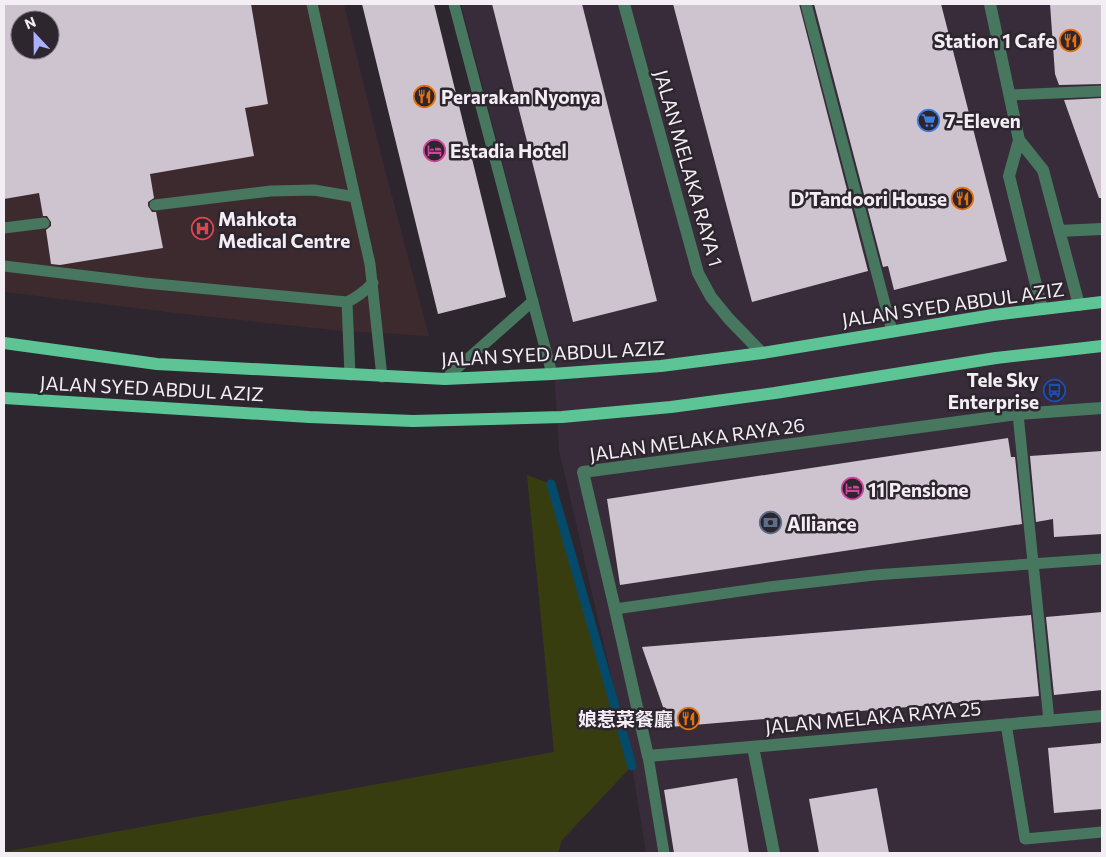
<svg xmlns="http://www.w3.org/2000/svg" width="1106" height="857" viewBox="0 0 1106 857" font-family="Commissioner,'Noto Sans SC',sans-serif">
<rect width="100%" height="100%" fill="#2d262f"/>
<!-- built -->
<path fill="#382c3a" d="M461,4H1102V853H646L632,766L559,450L553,355Z"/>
<!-- medical -->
<path fill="#3d2a2e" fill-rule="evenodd" d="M4,4H344L384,166L429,336L342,331L176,313L4,292ZM20,20H50V50H20Z"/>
<!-- green -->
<path fill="#383d10" d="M527,475L551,484L632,766L562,840L558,853H4V852L554,752Z"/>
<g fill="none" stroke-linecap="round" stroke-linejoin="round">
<!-- stream -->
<path stroke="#044b6b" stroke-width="9" d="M551,484L632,766"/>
</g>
<!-- building -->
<path fill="#cec4d0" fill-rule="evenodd" d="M4,4H251L268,104L245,108L254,156L150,174L154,198L148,202V206L152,212H156L163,248L60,265L51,264L46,230L51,226V222L47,216H43L39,193L4,199ZM20,20H50V50H20Z
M362,4H434L506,297L438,314Z
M492,4H582L657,301L573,322Z
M673,4H799L868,271L752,302Z
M814,4H941L1007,261L894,290L888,266L883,267Z
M1050,4H1102V84L1059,85L1055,74Z
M1102,98V198H1099L1064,100Z
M1008,438L1011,457H1015L1022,524L620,585L607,499Z
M1102,451V534L1054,537L1053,519L1036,522L1030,456Z
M1102,612V690L1054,695L1046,617Z
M1031,615L1039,696L670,727L642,647Z
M1102,743V809L1054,813L1048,748Z
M737,778L749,853H674L664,790Z
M877,788L889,853H819L809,799Z"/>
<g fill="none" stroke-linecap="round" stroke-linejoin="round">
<!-- service -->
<path stroke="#48775f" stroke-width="11" d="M312,4L370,264L382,377
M454,4L552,374
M806,4L892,331
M1010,95L1102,91
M155,205L271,191L314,190L355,197
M4,228L44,223
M4,266L145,283L347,302C358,297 365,291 373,283
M347,302L350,375
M445,379L533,301
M1018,414L1049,721
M615,609L769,587L874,575L1102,559
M1006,724L1025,839L1102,832
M648,756L664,853"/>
<!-- minor -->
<path stroke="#48775f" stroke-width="12" d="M624,4L698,273L711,297L729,319L762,353
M990,4L1019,140L1043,170L1079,305
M1019,140L1009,176L1042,309
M1059,231L1102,229
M1102,408L1018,414L583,472L615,609L648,756L1102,716
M753,747L774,853"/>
<!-- primary -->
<path stroke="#5dc595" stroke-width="12" d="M4,343L157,364L445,379L552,374L661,366L762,353L993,315L1102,302
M4,398L309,417L413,421L562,417L671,407L775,393L996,358L1102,346"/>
</g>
<!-- icons -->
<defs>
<symbol id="restaurant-ring" viewBox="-11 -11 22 22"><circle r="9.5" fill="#2d262f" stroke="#e8710a" stroke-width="1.5"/><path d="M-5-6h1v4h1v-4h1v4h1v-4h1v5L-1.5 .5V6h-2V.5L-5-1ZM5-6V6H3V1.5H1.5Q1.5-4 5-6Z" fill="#e8710a"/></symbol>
<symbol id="supermarket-ring" viewBox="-11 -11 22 22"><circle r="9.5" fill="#2d262f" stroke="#3f7fe0" stroke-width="1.5"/><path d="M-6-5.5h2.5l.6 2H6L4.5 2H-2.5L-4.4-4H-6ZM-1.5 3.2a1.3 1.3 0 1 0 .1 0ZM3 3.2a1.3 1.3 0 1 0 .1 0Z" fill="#3f7fe0"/></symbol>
<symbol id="hotel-ring" viewBox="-11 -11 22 22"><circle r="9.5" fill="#2d262f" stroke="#d1479c" stroke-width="1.5"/><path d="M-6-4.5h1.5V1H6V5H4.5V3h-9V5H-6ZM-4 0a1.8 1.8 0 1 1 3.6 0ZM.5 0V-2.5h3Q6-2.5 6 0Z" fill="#d1479c"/></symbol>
<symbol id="hospital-ring" viewBox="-11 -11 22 22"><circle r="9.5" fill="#2d262f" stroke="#e0444e" stroke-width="1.5"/><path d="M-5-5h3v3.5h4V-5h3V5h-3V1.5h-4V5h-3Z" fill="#e0444e"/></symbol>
<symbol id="bus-ring" viewBox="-11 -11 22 22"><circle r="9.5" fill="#2d262f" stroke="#1a4fb4" stroke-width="1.5"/><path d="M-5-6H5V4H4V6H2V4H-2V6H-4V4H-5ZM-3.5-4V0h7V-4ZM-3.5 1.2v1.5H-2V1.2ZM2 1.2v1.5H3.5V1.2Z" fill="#1a4fb4"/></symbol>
<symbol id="bank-ring" viewBox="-11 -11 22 22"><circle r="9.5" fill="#2d262f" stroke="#5c6f8a" stroke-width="1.5"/><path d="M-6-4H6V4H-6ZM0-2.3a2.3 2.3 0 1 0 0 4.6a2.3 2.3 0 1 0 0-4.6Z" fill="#5c6f8a"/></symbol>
</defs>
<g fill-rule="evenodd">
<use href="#restaurant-ring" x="1058" y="28" width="25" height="25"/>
<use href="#restaurant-ring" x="412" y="84" width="25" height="25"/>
<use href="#supermarket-ring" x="916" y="108" width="25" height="25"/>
<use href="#hotel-ring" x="422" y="138" width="25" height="25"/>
<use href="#restaurant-ring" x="950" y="186" width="25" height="25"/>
<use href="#hospital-ring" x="190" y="216" width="25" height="25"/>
<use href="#bus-ring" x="1042" y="378" width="25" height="25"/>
<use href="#hotel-ring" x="840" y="476" width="25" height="25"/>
<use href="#bank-ring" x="758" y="510" width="25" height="25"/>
<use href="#restaurant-ring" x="676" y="706" width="25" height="25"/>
</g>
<g text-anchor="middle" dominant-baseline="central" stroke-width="5" stroke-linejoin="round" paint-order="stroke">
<!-- poi labels -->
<g font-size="19" font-weight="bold" fill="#f3edf4" stroke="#2d262f" text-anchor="start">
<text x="1055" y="40" text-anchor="end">Station 1 Cafe</text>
<text x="441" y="96">Perarakan Nyonya</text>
<text x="945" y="120">7-Eleven</text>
<text x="450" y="150">Estadia Hotel</text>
<text x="947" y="198" text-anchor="end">D’Tandoori House</text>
<text x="218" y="218">Mahkota<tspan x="218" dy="22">Medical Centre</tspan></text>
<text x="1039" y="379" text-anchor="end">Tele Sky<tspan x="1039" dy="22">Enterprise</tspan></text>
<text x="868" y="489">11 Pensione</text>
<text x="787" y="523">Alliance</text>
<text x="673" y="718" text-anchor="end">娘惹菜餐廳</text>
</g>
<!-- street labels -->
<g font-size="19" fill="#f3edf4" stroke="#2d262f">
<text transform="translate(689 168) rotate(74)">JALAN MELAKA RAYA 1</text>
<text transform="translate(953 304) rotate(-8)">JALAN SYED ABDUL AZIZ</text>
<text transform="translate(553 353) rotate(-3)">JALAN SYED ABDUL AZIZ</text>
<text transform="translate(152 388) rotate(3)">JALAN SYED ABDUL AZIZ</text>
<text transform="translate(697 439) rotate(-8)">JALAN MELAKA RAYA 26</text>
<text transform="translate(873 717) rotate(-5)">JALAN MELAKA RAYA 25</text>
</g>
</g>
<!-- border -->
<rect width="1106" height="857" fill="none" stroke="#f3edf4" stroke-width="10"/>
<!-- north arrow -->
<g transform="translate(35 35) rotate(338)"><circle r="24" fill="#2d262f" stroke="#7c767e"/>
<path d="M0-4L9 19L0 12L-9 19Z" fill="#aab0fb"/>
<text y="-8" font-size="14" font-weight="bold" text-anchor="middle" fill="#f3edf4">N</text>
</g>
</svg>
